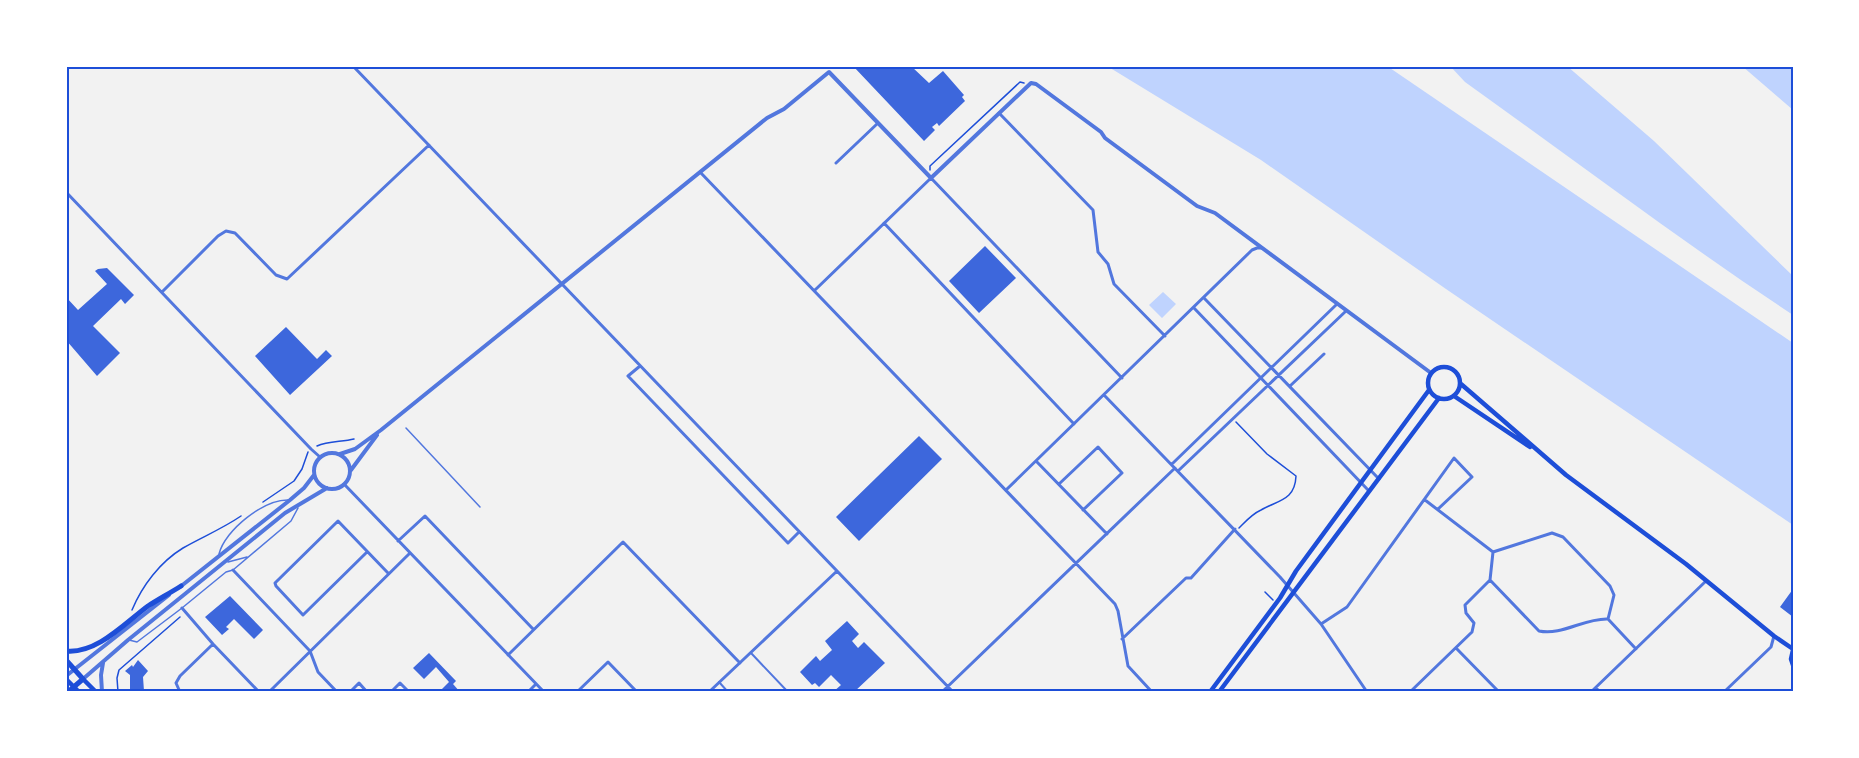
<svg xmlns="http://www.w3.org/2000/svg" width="1859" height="758" viewBox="0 0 1859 758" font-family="Manrope,sans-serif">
<rect width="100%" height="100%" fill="#f2f2f2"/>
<!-- water -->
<path fill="#bfd3fe" d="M1107,66H1387L1793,343V525L1446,289L1261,160Z
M1450,66H1567L1654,141L1793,276V315C1681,241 1574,160 1465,82Z
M1742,66H1793V110Z
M1163,292L1176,304L1162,318L1149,305Z"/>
<!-- building -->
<path fill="#3d67dc" d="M853,66H911L929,83L943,71L964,95L962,97L965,101L939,126L937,123L932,127L935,130L924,141Z
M985,246L1016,278L979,313L949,281Z
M107,268L134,295L125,304L121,299L93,326L120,353L97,376L66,340V297L78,310L107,284L95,271L98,269Z
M286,327L317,359L326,350L332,356L290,395L255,356Z
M919,436L942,459L859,541L836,517Z
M1793,589V617L1780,607Z
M230,596L263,630L254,639L234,619L226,627L229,629L222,635L205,617Z
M847,621L859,634L852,641L858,648L864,642L885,663L854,692H833L841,685L831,675L819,687L815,683L812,685L800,672L816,656L820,661L832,650L825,641Z
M429,653L456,681L453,684L460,692H443L441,690L449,682L436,667L424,679L413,668Z
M138,660L148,671L143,677L144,691L130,692V675L125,671L132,665L133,667Z"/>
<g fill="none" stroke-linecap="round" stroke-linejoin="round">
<!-- path -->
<path stroke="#1d4ed8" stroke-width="1.5" d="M930,170V166L1020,82L1024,83
M1236,422L1267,454L1296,476C1295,500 1279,500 1261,510C1252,514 1246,521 1239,528
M317,446C328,441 342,442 354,439
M263,502L294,481L302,469L308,452
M1265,592L1273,600
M132,610C142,586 160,562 183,548C202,537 222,529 241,516
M118,692L117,678L119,670L180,617"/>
<!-- service -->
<path stroke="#5277de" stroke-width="1.5" d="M406,428L480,507
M219,554C225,530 264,499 289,500
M228,562L247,557
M129,640L137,642L182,608L226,572L233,570L291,521L298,508"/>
<!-- pedestrian -->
<path stroke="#5277de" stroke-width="2" d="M751,653L788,692
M719,682L728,692"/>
<!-- minor -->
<path stroke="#5277de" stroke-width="3" d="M353,66L953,692
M999,113L1093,210L1098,252L1108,264L1114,284L1165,336
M836,163L878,123
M700,172L1115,604L1118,611L1128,666L1152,692
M66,192L311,449L320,457
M884,223L1074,424
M815,290L931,178L1122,378
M162,292L218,236L226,231L235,233L276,275L287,279L429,145
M1204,298L1379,479
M1194,308L1369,491
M640,366L628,376L788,543L799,532
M1290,386L1324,354
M1104,395L1280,577L1321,624L1367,692
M1036,461L1107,534
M1172,464L1337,304
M1178,471L1346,311
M344,484L544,692
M1059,484L1098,447L1122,473L1083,510
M1006,490L1252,250L1257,248H1262
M1425,500L1493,552
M398,541L425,516L533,629
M367,552L303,615L276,586L275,583L338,521L388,573
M1493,552L1490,580L1539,631C1562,636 1584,618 1608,619L1636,649
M1493,552L1552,533L1563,537L1610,586L1614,595L1608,619
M233,570L310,651L318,672L337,692
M182,608L213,644L259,692
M1321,624L1347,607L1454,458L1472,477L1438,509
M1122,639L1186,578H1191L1235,529
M1456,648L1499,692
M508,655L623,542L740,663
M1596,688L1600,692
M180,692L176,683L180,676L213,644
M269,692L410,553
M350,692L359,683L367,692
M391,692L400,683L409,692
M528,692L536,684
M577,692L608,662L637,692
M709,692L837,571
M942,692L1175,468
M1410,692L1472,632L1474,623L1466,613L1465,605L1490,580
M1591,692L1706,581
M1724,692L1771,647L1774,636"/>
<!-- tertiary -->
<path stroke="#5277de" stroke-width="4" d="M314 471a18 18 0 1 1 36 0a18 18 0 1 1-36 0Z
M340,454L355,449L381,430L767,118L784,109L829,72L931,178L1031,83L1036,84L1101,132L1105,138L1197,206L1215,213L1431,373
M351,470L377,435
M180,587L290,500L304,488L314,475
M66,676L169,595
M83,679L128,640L285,513L327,488
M102,692L101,675L103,663"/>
<!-- secondary -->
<path stroke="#1d4ed8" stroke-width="4.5" d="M1428 383a16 16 0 1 1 32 0a16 16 0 1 1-32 0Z
M1461,384L1566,475L1686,564L1774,636L1793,649
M1454,396L1530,447
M1793,650L1791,659L1793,665
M66,679L79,692
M83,679L96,692
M1210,692L1280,598L1296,571L1429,390
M1219,692L1439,398"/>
<!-- primary -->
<path stroke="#1d4ed8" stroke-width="5" d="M66,651C97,654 125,623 148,606C159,599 170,593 181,586
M66,660L83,679L68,692"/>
</g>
<!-- border -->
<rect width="1859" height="758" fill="none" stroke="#ffffff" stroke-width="135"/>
<rect x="68" y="68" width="1724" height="622" fill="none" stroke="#1d4ed8" stroke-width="2"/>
</svg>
